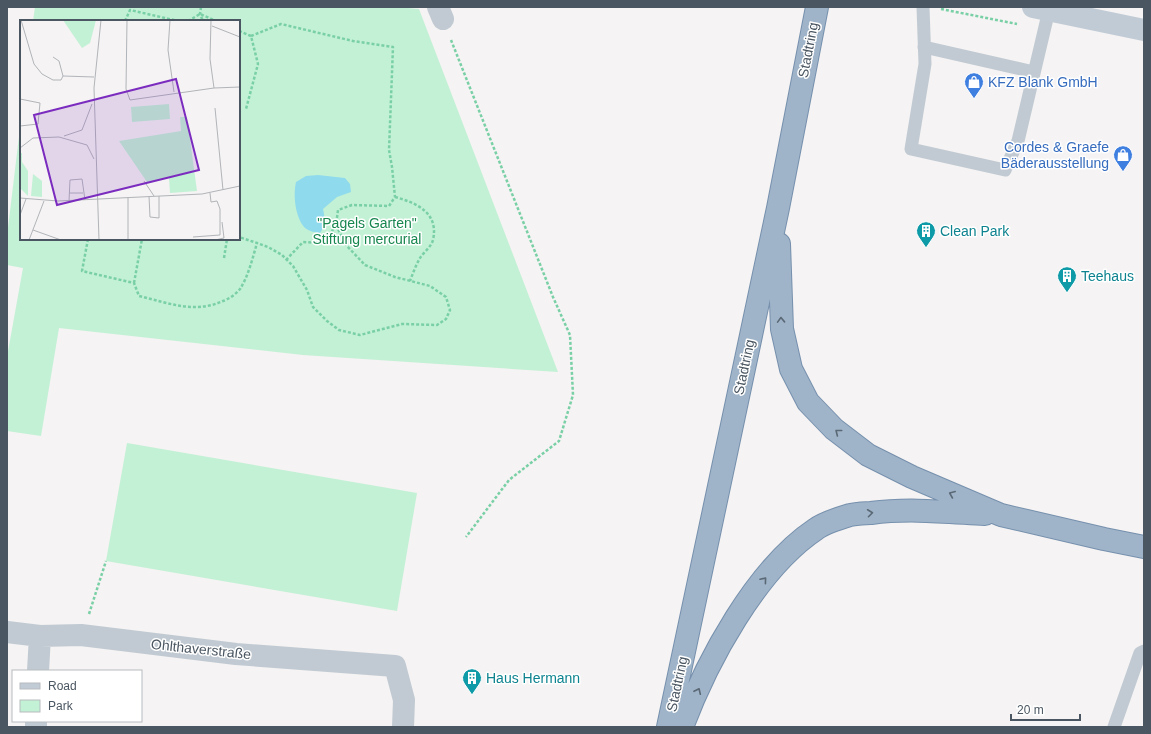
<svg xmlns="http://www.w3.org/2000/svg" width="1151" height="734" viewBox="0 0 1151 734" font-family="Arial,sans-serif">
<rect width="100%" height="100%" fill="#f5f3f3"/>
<!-- green -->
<path fill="#c3f1d5" d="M35,7H397L419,9L558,372L303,355L59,328L41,436L7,431V357L23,268L7,265V236L21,120V239H239V21H33Z
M127,443L417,493L397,611L106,561Z"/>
<!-- water -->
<path fill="#90daee" d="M318,175L345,178L350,184L351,192L337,197L323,209C325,218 326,225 320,233C315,232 310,232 305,228C295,217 293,195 296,182L306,176Z"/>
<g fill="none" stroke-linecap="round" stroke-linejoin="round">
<defs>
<path id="trunk" d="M779,244L782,329L791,369L808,402L834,429L868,455L912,477L1001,515L1104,539L1144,547
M668,727L778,208L817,7
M682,727C707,661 756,569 816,529C824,523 840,518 850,515C856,514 864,513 871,513C909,508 947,512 985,514"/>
</defs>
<!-- trunk casing -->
<use href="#trunk" stroke="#7690ad" stroke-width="24"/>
<!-- path -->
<path stroke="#7ad0a6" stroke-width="2.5" stroke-dasharray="3 2" stroke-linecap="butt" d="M201,7L200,14L203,21
M941,9L1017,24
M125,21L130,10L178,21
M188,21L200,14L216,21
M239,31L251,36L258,64L246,109
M251,36L281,24L353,41L393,47L389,150L392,167L395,197L389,206L352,205L338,210L336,225L346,245L365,265L395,277L430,286L446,297L450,310L446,319L437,325L402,324L360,335L339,330L327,321L313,307L307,290L293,266L282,255L268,247L257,243
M451,40L553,297L570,335L573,395L559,441L509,480L466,537
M395,197C417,203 439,213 433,240C431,247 424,252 420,258C416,265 413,273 410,281
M88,239L82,271L134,283L139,296C168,303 195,314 223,301C229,299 236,294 240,289C248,277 253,257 257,243L239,237
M224,258L227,239
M286,260L303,242L324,243L336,225
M134,283L142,239
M89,614L106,561"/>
<!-- service -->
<path stroke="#c1cad2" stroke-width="13" d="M923,7L925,64L911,149L1005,170L1018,141L1049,10
M924,47L1034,72
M1114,727L1140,653L1144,651"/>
<!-- minor -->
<path stroke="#c1cad2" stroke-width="22" d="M438,7L443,19
M7,632L40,636L81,635L236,654L395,666L404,700L403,727
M38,671L40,636
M36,727V721"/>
<!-- secondary -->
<path stroke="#c1cbd6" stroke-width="22" d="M1033,7L1144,30"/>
<!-- trunk -->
<use href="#trunk" stroke="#9fb4c9" stroke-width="22"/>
</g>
<!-- one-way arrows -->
<defs><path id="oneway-chevron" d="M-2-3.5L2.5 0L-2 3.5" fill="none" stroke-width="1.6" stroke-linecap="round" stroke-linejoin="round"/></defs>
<g stroke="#5b6976">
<use href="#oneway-chevron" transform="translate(781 320) rotate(-92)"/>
<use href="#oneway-chevron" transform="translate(838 432) rotate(-142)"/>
<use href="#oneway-chevron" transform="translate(952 494) rotate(-157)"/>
<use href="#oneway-chevron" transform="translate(870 513) rotate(-7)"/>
<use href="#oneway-chevron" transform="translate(764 580) rotate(-50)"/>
<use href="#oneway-chevron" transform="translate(698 691) rotate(-65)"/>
</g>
<!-- icons -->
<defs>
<symbol id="shop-pin" viewBox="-11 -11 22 30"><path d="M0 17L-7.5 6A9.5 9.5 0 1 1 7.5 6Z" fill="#3f7fe0" stroke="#fff"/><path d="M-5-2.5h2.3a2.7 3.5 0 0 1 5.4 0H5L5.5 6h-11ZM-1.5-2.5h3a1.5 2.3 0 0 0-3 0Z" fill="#fff"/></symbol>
<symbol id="building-pin" viewBox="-11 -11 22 30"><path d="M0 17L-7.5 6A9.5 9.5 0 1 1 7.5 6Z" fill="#0f9aa8" stroke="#fff"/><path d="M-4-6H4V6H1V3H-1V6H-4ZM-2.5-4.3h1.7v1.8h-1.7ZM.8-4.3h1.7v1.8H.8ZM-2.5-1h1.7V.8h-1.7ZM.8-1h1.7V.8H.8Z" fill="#fff"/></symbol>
</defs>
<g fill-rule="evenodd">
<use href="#shop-pin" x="963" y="71" width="22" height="30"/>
<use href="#shop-pin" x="1112" y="144" width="22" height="30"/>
<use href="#building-pin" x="915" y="220" width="22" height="30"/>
<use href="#building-pin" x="1056" y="265" width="22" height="30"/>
<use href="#building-pin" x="461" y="667" width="22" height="30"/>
</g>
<g text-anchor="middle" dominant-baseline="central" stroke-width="3" stroke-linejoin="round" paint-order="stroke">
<!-- street labels -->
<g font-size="14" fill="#4a5661" stroke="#fff">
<text transform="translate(808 50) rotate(-79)">Stadtring</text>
<text transform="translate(744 367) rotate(-78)">Stadtring</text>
<text transform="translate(201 649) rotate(6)">Ohlthaverstraße</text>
<text transform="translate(677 684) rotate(-78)">Stadtring</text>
</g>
<!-- shop labels -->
<g font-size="14" fill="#366cbe" stroke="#fff" text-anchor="start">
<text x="988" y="82">KFZ Blank GmbH</text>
<text x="1109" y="147" text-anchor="end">Cordes &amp; Graefe<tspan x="1109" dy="16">Bäderausstellung</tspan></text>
</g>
<!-- park labels -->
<g font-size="14" fill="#17864f" stroke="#fff">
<text x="367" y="223">"Pagels Garten"<tspan x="367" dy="16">Stiftung mercurial</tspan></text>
</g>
<!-- culture labels -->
<g font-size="14" fill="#0d838f" stroke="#fff" text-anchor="start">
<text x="940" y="231">Clean Park</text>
<text x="1081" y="276">Teehaus</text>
<text x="486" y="678">Haus Hermann</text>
</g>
</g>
<!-- overview -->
<g transform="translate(20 20)">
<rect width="220" height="220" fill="#f5f3f3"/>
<path d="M43,0H76L70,23L62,28ZM149,84L150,99L112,102L111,87ZM160,97H167L177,171L150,173L149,158L127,162L99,121L161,111ZM0,133H2V142L8,151V176L0,168ZM13,154L22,161V177L11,176Z" fill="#c3f1d5"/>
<path fill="none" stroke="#b1b4b9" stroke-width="1" d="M1,0L14,44L22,54L33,60H41L43,56L74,57M107,0L106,69L110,80L194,68L220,67M150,0L148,30L154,72M191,0L190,39L194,68M192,6L220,17M33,37L39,41L43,56M0,79L20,83L18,104L0,106M195,88L203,170M44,116L62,110L72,84M0,128L13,118L39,117L67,125L74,139M124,161L134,176M49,173H63M129,176L130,197L139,198V176M0,178L38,181L182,174L220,166M49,181L50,160L62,159L65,180M0,195L6,179M13,210L41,220M173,217L200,215V189L197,181L191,182L190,173M9,220L24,181M79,220L74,68L81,0M108,220V177M195,220L204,218L202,202"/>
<path fill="#7b2cbf" fill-opacity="0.15" stroke="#7b2cbf" stroke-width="2" d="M156,59L179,150L37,185L14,95Z"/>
<rect width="220" height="220" fill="none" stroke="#4a5661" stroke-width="2"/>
</g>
<!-- border -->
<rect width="1151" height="734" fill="none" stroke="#4a5661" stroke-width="16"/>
<!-- legend -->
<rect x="12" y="670" width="130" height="52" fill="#ffffff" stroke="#b7bbc0"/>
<rect x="20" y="683" width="20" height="6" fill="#c1cbd6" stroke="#b7bbc0"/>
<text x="48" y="690" font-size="12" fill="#4a5661">Road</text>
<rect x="20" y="700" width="20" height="12" fill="#c3f1d5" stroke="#b7bbc0"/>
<text x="48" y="710" font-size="12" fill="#4a5661">Park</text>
<!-- scale -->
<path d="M1011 714v6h69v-6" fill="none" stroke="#4a5661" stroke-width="2"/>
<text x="1017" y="714" font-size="12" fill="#4a5661" stroke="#ffffff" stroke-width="3" paint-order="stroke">20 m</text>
</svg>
